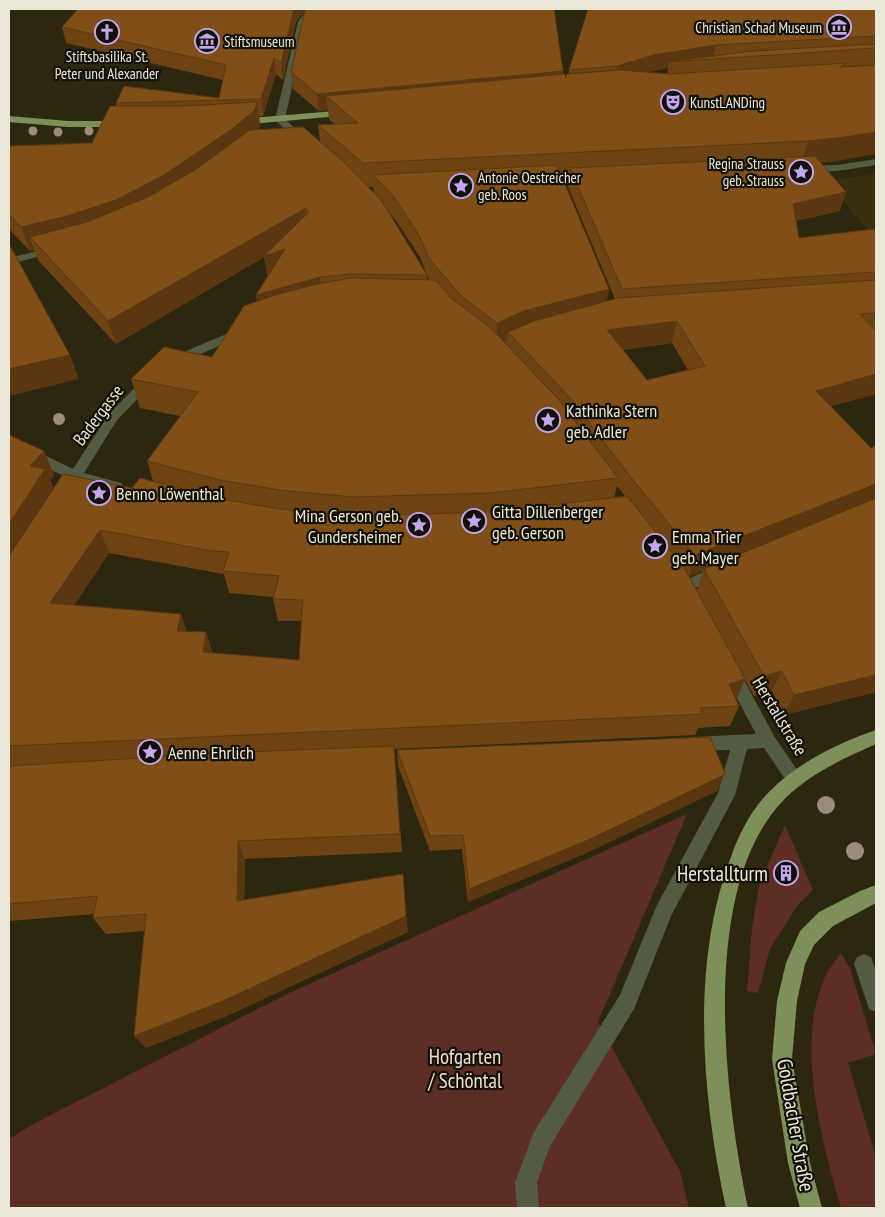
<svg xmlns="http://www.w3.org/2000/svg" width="885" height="1217" viewBox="0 0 885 1217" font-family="'PT Sans Narrow',sans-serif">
<rect width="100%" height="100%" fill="#2e270f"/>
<!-- built -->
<path fill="#372f0e" d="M876,174V238L825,181Z"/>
<!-- green -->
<path fill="#5d2e24" d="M687,814L598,1022L680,1171L689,1208H9V1139L37,1122L287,994Z
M785,825L813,890L797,906L770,949L758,993L747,991L752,928L759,885Z
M841,953L850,968L876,1054L848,1063L876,1158V1208H841C822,1142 794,1041 826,975C829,968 836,960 841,953Z"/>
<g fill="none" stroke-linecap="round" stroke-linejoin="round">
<!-- minor -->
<path fill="#535c42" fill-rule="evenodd" d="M307,9H315L306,22L285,119L306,139L308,141L303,144L300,143L275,120L298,22Z
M876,159V165C862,167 810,177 800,169L805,166L837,165Z
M54,247L59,250L58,252L9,264V258Z
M241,328L245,329L247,332L245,335L177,364H169L167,361L169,358Z
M149,376L155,380L153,383L117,420L84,473L121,483L123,486L121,489L116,491L79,481L76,485H66L64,482L67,477L46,468L9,448V438L73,469L109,414L145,377Z
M718,566L723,568L725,572L723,576L690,590L685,592L680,590L678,586L680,582Z
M731,665L737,667L774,736L804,780L801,785L795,788L789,785L764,748L747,749L735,795L671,916L634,1009L550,1146L537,1182L539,1208H517L515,1182L534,1132L620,995L657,905L718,793L730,750L692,751L686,749L684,744L686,739L692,737L756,734L723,672L725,667Z
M864,954L871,957L876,972V1012L869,1009L854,964L857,957Z"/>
<!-- major -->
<path fill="#7d9059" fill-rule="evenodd" d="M347,110L350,111V115L240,125L235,122L240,119Z
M9,116L68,121H122L127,124L122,127H68L9,122Z
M876,730V744C842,759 805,776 780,804C699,893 725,1099 748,1208H726C702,1098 690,964 731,857C739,834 751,810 769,792C797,763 838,743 876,730Z
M876,885V903L833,926L814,945L805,964L797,1001L792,1059L810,1163L822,1208H800L788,1163L772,1059L777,1001L786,963L800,931L819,912L860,891Z"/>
</g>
<!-- trees -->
<g fill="#9a8b7d">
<circle cx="33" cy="131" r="4.5"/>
<circle cx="89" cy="131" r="4.5"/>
<circle cx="58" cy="132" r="4.5"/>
<circle cx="59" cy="419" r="6"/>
<circle cx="826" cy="805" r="9"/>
<circle cx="855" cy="851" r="9"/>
</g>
<!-- wall -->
<path fill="#6e4314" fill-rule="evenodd" d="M78,9H306L305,10L311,9H554L563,71V75L566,78L569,74V70L876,9V65L846,66L837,161L821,162L840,211L796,221L799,238L876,232V394L831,406L876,692L784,715L772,691L754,696L745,680L736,700L739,706L730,726L698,728L695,735L394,749L402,852L245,859L244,899L408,932L231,1014L146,1048L145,931L106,934L93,918L94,914L9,921V435L44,451L54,475L50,480L53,488H132L153,481L147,461L180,416L140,408L131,379L212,357L257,302L256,295L268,277L264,257L116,344L38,260L34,250L30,251L9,229V146L92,143L116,106V103L219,98L223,80L66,43L62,27ZM305,10L291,72L293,89L319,111L328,110L329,119L334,124L318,125L320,142L259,129L260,125L259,116H263L276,74L283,80L296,22ZM668,68L667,74L648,72L652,71ZM562,177H569L568,187L615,299L607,301ZM368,187H373L374,193ZM389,213L395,219L420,257L429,280H427V275ZM672,343L688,370L647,380L623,350ZM617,486L625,496L614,498ZM109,553L218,573L224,574L229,593L273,597V599L278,621H302L299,660L213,653L187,631L74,605ZM703,571L697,590L689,576Z
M397,750L724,775L717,791L584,854L468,902L462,849L430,851L398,766Z"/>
<!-- shaded-wall -->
<path fill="#5a3710" d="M294,9H306L296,22L283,80L281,63Z
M716,45L713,59L669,62L668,68L652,71L615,83L617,66L654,55Z
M274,58L276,74L263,116L261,99Z
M563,71L562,88L326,96L328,110L319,111L317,94Z
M257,102L260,125L258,132L122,223L30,237L34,250L30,251L21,227Z
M876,132V154L837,161L801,165L808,141Z
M846,192L840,211L787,223L793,204Z
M306,208L308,231L285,249L268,279L264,257L116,344L108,321Z
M320,277L323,300L260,318L256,295Z
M609,289L605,312L508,332L507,341L496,346L497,323L524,311Z
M677,321L672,343L604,352L607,330Z
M70,355L79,379L9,396V369Z
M876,374V394L807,413L816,391Z
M44,451L54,475L50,480L56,493L9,567V524L30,466Z
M876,484V502L704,569L703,571L689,577L695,555Z
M100,530L109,553L61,625L50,603Z
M181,614L188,635L177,631Z
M206,632L213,654L203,652Z
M782,671L772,691L754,696L764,676Z
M876,675V692L784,715L794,695Z
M745,679L736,700L729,684Z
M724,775L717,791L584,854L468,902L469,889Z
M238,841L245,859L244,917L237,901Z
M403,874L408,932L231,1014L146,1048L134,1036Z"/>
<!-- building -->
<path fill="#804e17" stroke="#5a3710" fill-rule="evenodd" d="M78,9H294L281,63L274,58L261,99L116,103L124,86L219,98L226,65L62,27Z
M317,9H554L563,71L317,94L291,72L305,10Z
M588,9H876V36L716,45L654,55L617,66L569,70Z
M876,44V48L669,62L752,51Z
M847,63L840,67L876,65V132L845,137L808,141L363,163L318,125L358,123L326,96L565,74L566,78L567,74L620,70L669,74Z
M257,102L255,110L232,129L164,175L116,200L67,216L21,227L9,214V146L92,143L110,106H184Z
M303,127L344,162L381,200L427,275L351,274L320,277L256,295L285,249L264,256L309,212L306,208L108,321L30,237L87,222L148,197L195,170L250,130Z
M815,156L846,192L793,204L799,238L874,229L876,232V272L622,289L570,168Z
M557,165L609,289L524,311L497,323L462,297L429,258L419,235L394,197L373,175Z
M9,244L70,355L9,369Z
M351,278L436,280L451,298L491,328L559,400L618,478L490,493L352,497L280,490L220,480L147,461L198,392L131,379L164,347L212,357L244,306L269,297L317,284Z
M876,280V313L860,314L876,331V374L816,391L871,448L876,446V484L695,555L637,485L571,399L508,332L534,321L618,298ZM677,321L705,366L647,380L607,330Z
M9,435L44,451L30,466L45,469L9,524Z
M63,474L132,488L140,478L221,499L280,509L353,516L491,512L627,496L685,569L745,679L729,684L739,706L700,708L703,714L9,746V556ZM100,530L212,551L229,552L223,571L279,576L273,599L303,600L299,660L203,652L206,632L177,631L181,614L50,603Z
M876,498V675L794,695L782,671L764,676L704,569Z
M710,737L725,773L724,775L588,840L469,889L463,835L430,836L397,750Z
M394,746L400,834L238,841L237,901L403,874L406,916L223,1001L134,1036L146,914L93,918L97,896L9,904V766L222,753Z"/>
<!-- icons -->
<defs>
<symbol id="museum-ring" viewBox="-11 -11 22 22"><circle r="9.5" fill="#131006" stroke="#c3a7f2" stroke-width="1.5"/><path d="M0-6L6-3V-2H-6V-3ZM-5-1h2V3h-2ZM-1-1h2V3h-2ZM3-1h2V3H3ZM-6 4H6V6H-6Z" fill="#c3a7f2"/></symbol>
<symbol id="church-ring" viewBox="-11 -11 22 22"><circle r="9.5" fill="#131006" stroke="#c3a7f2" stroke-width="1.5"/><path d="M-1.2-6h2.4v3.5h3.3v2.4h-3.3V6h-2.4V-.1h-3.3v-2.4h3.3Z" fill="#c3a7f2"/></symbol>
<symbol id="theatre-ring" viewBox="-11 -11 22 22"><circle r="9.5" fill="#131006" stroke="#c3a7f2" stroke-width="1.5"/><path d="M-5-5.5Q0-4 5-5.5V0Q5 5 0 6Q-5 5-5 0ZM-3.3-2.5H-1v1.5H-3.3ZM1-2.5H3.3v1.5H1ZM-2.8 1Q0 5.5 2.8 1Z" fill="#c3a7f2"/></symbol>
<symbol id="sight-ring" viewBox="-11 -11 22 22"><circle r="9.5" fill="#131006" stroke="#c3a7f2" stroke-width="1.5"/><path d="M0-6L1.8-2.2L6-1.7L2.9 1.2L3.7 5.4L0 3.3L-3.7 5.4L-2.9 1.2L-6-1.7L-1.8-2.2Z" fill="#c3a7f2"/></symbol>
<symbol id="building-ring" viewBox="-11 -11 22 22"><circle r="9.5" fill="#131006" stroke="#c3a7f2" stroke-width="1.5"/><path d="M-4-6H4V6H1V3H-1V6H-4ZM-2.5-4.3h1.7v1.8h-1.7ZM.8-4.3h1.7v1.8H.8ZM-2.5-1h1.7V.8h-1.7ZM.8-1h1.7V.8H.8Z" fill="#c3a7f2"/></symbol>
</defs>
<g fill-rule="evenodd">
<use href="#museum-ring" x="825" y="13" width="28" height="28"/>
<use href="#church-ring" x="93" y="18" width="28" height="28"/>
<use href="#museum-ring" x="193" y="27" width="28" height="28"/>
<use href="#theatre-ring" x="659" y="88" width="28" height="28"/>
<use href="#sight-ring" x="787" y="158" width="28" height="28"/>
<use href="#sight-ring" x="447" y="172" width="28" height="28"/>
<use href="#sight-ring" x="534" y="406" width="28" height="28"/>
<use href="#sight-ring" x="85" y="479" width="28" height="28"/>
<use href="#sight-ring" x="460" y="507" width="28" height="28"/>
<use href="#sight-ring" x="405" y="511" width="28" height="28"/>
<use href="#sight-ring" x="641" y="532" width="28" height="28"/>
<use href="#sight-ring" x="136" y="738" width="28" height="28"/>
<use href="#building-ring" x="772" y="859" width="28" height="28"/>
</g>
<g text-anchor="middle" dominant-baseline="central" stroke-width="4.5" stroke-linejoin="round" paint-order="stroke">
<!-- far-poi labels -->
<g font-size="15" fill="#ece8d9" stroke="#131006" text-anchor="start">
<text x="822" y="27" text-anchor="end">Christian Schad Museum</text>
<text x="224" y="41">Stiftsmuseum</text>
<text x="107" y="56" text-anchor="middle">Stiftsbasilika St.<tspan x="107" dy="17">Peter und Alexander</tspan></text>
<text x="690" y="102">KunstLANDing</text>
<text x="784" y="163" text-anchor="end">Regina Strauss<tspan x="784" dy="17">geb. Strauss</tspan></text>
<text x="478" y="177">Antonie Oestreicher<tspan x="478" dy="17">geb. Roos</tspan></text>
</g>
<!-- poi labels -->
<g font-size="18" fill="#ece8d9" stroke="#131006" text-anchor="start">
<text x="566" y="410">Kathinka Stern<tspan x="566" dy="21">geb. Adler</tspan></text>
<text x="116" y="493">Benno Löwenthal</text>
<text x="492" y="511">Gitta Dillenberger<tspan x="492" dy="21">geb. Gerson</tspan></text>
<text x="402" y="515" text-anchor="end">Mina Gerson geb.<tspan x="402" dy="21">Gundersheimer</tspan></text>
<text x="672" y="536">Emma Trier<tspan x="672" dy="21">geb. Mayer</tspan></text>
<text x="168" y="752">Aenne Ehrlich</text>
</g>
<!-- street labels -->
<g font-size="18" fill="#ece8d9" stroke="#131006">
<text transform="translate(98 415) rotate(-53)">Badergasse</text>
<text transform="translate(780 716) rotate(59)">Herstallstraße</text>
</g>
<!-- near-poi labels -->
<g font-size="21" fill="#ece8d9" stroke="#131006" text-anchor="end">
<text x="768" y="873">Herstallturm</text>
</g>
<!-- near-park labels -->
<g font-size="21" fill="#f2dcd7" stroke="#131006">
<text x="465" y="1056">Hofgarten<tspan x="465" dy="24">/ Schöntal</tspan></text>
</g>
<!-- near-street labels -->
<g font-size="21" fill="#ece8d9" stroke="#131006">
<text transform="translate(796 1125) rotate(80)">Goldbacher Straße</text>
</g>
</g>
<!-- border -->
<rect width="885" height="1217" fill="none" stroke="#ece8d9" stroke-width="20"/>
</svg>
